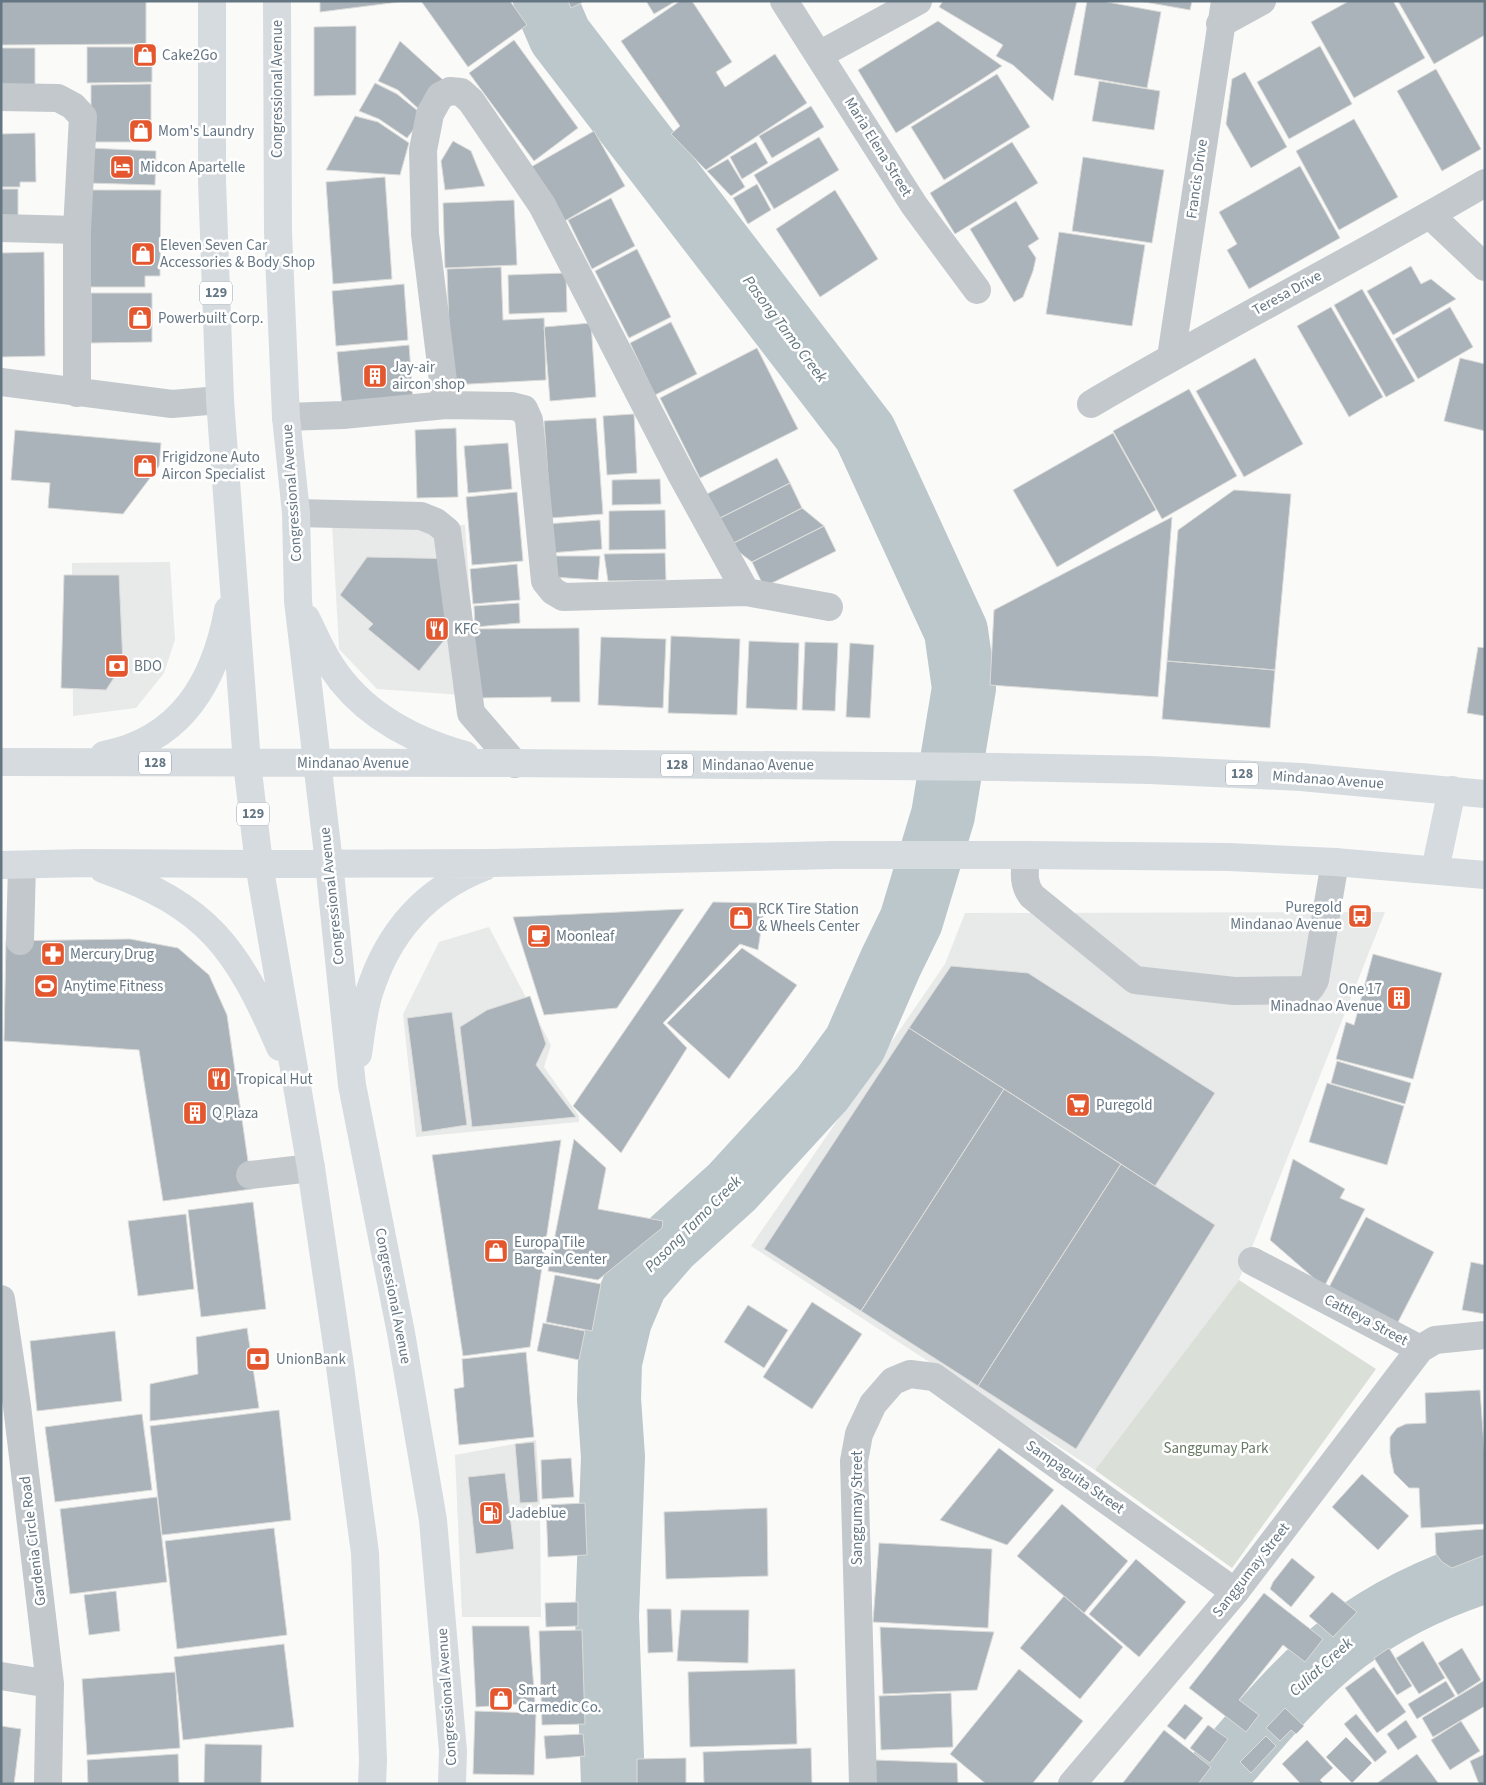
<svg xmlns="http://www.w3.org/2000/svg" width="1486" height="1785" viewBox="0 0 1486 1785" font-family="'Source Sans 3',sans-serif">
<rect width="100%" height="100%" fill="#fafaf8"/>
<!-- built -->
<path fill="#e8e9e9" d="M332,524L465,525L477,696L377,689L339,649Z
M170,562L175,640L164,673L136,708L73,716L72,563Z
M1385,912L1239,1280L1095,1470L751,1246L945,964L965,913Z
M489,927L551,1045L544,1067L579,1116V1122L416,1137L403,1014L439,942Z
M536,1440L540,1501L541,1617H462L455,1455Z"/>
<!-- green -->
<path fill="#dadfd7" d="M1239,1280L1376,1369L1232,1568L1095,1470Z"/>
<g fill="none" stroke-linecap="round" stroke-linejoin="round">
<!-- river -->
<path stroke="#bbc7cb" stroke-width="64" d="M545,1L560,36L865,433L956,631L964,688L943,815L911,921L891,962L855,1044L822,1089L732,1187L669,1244L636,1282L620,1320L610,1362L609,1399L613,1457L607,1616L613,1784
M1209,1784C1252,1735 1294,1681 1346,1641C1387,1610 1436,1587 1485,1571"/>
</g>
<!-- building -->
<path fill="#aab3b9" stroke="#dcdcda" d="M1,1H146V44L1,45Z
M320,1H407L320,12Z
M421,1H510L527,25L468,67Z
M568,1H585L571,8Z
M646,1H676L654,14Z
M680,1H692L732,62L716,72L725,87L775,54L807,103L706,170L671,134L680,126L621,41Z
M943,1H1077L1053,101L1013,65L996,56L1003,45L939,7Z
M1087,1H1102L1161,12L1147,88L1074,75Z
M1139,1H1192L1190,10Z
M1349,1H1393L1425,58L1354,98L1311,22Z
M1398,1H1485V35L1434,64Z
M938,21L1002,66L976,83L896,133L858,70Z
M356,26V95L314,96V27Z
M514,40L578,128L534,161L469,73Z
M400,41L443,80L421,111L398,90L378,81Z
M1320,46L1352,104L1289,139L1257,82Z
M87,47H152V82L87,83Z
M1,48H35V96H1Z
M1436,69L1481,149L1442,171L1397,91Z
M1245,72L1287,147L1251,168L1226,124L1232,79Z
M997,74L1030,127L944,180L911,127Z
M1099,81L1160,91L1154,130L1092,121Z
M375,83L397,94L424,116L407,138L379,119L359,111Z
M151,84V142H91V85Z
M811,106L824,127L772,158L759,136Z
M355,116L378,122L409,143L400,175L326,170Z
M1354,119L1398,197L1339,230L1296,151Z
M594,131L625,186L563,222L531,167Z
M35,133L36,182H20V187H1V134Z
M819,137L839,170L774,209L754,175Z
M453,141L471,151L485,186L445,190L441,161Z
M756,142L768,163L742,179L730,157Z
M1012,142L1038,183L955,234L930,193Z
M89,148L156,151L155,185L88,183Z
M1083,157L1164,170L1152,243L1072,231Z
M728,159L745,187L731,196L707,171Z
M1300,166L1340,238L1249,289L1227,250L1237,244L1219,212Z
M385,177L392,279L333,284L326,182Z
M757,184L771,210L748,224L733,198Z
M1,189H18V222L1,223Z
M81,190H161L160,276H145V287H81Z
M835,190L878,259L820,297L776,229Z
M611,198L635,246L592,269L568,220Z
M514,200L517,265L445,268L443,203Z
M1016,201L1039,239L1028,246L1036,258L1033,271L1023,297L1014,302L970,229Z
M1059,232L1145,245L1132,326L1046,314Z
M637,249L671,317L629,338L595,271Z
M44,252L45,356L1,357V253Z
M1411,266L1421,284L1431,279L1456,299L1393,335L1367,291Z
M501,267L503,320L544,318L546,380L451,385L447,269Z
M566,273L567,312L509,314L508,275Z
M404,284L408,340L336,346L332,291Z
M1362,289L1415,381L1386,397L1334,305Z
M91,293H152V342L91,343Z
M1331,307L1383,397L1349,417L1297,326Z
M1450,307L1473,347L1418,379L1395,339Z
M671,322L697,374L655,395L630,343Z
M591,323L596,397L550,401L544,327Z
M409,345L413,400L342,406L337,352Z
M757,348L798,429L700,478L660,398Z
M1255,358L1303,444L1244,477L1196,391Z
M1460,358L1485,364V431L1444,421Z
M1189,389L1237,476L1162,519L1113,431Z
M634,414L637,473L607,475L603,416Z
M596,418L603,514L551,518L544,421Z
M456,428L458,497L417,498L415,430Z
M15,430L161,443L159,466L123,514L48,508L50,483L11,480Z
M1113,433L1156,510L1057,567L1013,490Z
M508,443L512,489L468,493L464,446Z
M777,458L790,483L718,519L705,495Z
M660,479L661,504L612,505V480Z
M790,483L802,508L730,545L718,519Z
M1234,490L1291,494L1275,670L1167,661L1178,530Z
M517,492L523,561L472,565L466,497Z
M802,508L824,526L752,562L730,545Z
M665,510L666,549L609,550V511Z
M1172,517L1158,697L990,685L994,610Z
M600,520L602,549L549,553L546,524Z
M824,526L836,551L764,587L752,562Z
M665,553L666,580L608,581L604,554Z
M552,556H600L598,580L553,577Z
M367,557L463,559L464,636L446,638L419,671L368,629L373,624L340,595Z
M517,564L520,600L473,604L470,569Z
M64,575H119L123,664L106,690L61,688Z
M519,603L520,623L475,627L474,606Z
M579,628L580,702H551V697L475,698L474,629Z
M671,636L740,639L737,715L668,713Z
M601,637L666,639L663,708L598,705Z
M749,641L799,643L797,710L746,708Z
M805,642L838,643L835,711L802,710Z
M850,643L874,645L870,718L846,717Z
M1478,647L1485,648V716L1467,713Z
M1167,661L1275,670L1270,728L1162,719Z
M713,902L765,903L758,950L740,944L663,1023L687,1048L621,1153L573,1106Z
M684,909L617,1008L544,1015L513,917Z
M130,939L178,948L209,975L227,1015L252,1189L163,1201L139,1050L4,1041L6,941Z
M742,948L797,985L729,1079L667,1023Z
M1373,954L1442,973L1413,1079L1336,1059L1346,1022L1354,1025Z
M951,966L1028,973L1215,1093L1155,1186L909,1028Z
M530,996L546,1044L536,1065L576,1117L472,1127L460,1027L487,1010Z
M452,1012L467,1125L422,1132L407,1018Z
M909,1028L1004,1089L861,1311L764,1249Z
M1337,1061L1411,1083L1405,1104L1331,1083Z
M1327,1083L1404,1106L1387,1165L1309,1142Z
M1004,1089L1121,1164L978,1386L861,1311Z
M574,1139L606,1168L598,1209L663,1221L662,1228L598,1280L548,1271Z
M561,1140L530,1347L463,1356L432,1155Z
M1293,1159L1345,1189L1340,1198L1365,1209L1324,1287L1270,1240Z
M1121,1164L1215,1225L1076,1449L978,1386Z
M253,1202L266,1309L201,1317L188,1210Z
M186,1214L194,1289L138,1296L128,1221Z
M1366,1217L1434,1252L1397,1324L1328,1289Z
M1471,1262L1485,1265V1314L1462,1310Z
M555,1275L601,1284L592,1331L546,1322Z
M812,1302L862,1334L812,1409L763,1377Z
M748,1305L788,1330L764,1368L724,1342Z
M543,1323L585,1331L579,1360L537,1351Z
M247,1328L259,1408L150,1421V1384L198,1374L196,1337Z
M115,1331L122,1401L37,1411L30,1341Z
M526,1352L534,1437L459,1445L454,1389L464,1387L462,1359Z
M1480,1390L1485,1460V1524L1421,1528L1419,1488H1409L1394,1473L1390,1453V1437L1397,1428L1406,1424L1426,1423L1425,1393Z
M279,1410L291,1520L162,1535L150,1426Z
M142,1414L152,1490L55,1502L45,1427Z
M534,1442L538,1502L520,1503L515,1444Z
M999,1448L1054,1490L1007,1545L940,1520Z
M571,1458L574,1497L542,1499L541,1460Z
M505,1473L514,1549L476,1554L468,1477Z
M1362,1474L1409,1516L1378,1550L1332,1507Z
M157,1497L167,1582L70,1594L60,1509Z
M585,1503L587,1555L548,1557L546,1505Z
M1062,1504L1128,1561L1084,1613L1017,1556Z
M767,1508L768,1576L666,1579L664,1512Z
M274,1528L287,1635L177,1649L165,1541Z
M1485,1529V1555L1452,1568L1442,1562L1436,1554L1435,1533Z
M879,1543L992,1549L988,1628L873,1622Z
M1292,1558L1315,1577L1291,1607L1270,1589L1273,1582Z
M1136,1559L1186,1602L1139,1657L1089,1614Z
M116,1591L120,1631L89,1635L84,1595Z
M1332,1592L1357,1612L1333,1637L1309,1616Z
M1264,1593L1323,1639L1305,1662L1283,1645L1239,1700L1259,1715L1246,1732L1189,1688Z
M1064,1596L1123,1647L1080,1699L1020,1648Z
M578,1602V1626L546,1627L545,1603Z
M647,1609H671L673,1652L648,1653Z
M681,1610H749L748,1663L677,1661Z
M472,1626H529L535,1703L476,1707Z
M880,1627L994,1632L977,1690L883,1694Z
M582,1630L585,1724L542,1725L539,1631Z
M1423,1641L1445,1678L1419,1694L1396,1658Z
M284,1644L294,1727L183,1740L174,1657Z
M1389,1648L1412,1686L1397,1695L1374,1658Z
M1462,1648L1481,1680L1458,1695L1438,1663Z
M1374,1667L1406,1712L1377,1733L1345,1688Z
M795,1669L797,1744L690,1747L688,1672Z
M1019,1669L1083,1721L1032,1784H986L950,1754Z
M175,1672L180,1748L87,1755L82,1679Z
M1485,1680V1706L1433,1737L1422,1718Z
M1446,1681L1455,1696L1417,1719L1408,1704Z
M951,1693L953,1747L881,1750L879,1696Z
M1185,1704L1203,1718L1185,1740L1167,1726Z
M1285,1708L1304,1726L1296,1734L1291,1730L1280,1741L1266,1728Z
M475,1711L536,1713L534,1775L473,1774Z
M1356,1714L1387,1752L1375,1762L1344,1724Z
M1406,1720L1417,1737L1398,1750L1387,1734Z
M1461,1721L1480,1751L1450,1770L1431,1740Z
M1208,1725L1228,1739L1210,1763L1190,1748Z
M1,1726L21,1729L14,1784H1Z
M1164,1730L1211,1767L1198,1784H1122Z
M583,1734L585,1756L546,1759L544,1736Z
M1266,1736L1276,1746L1251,1773L1240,1762Z
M1346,1737L1372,1763L1352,1783L1326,1757Z
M1307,1740L1333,1768L1320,1780L1324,1784H1301L1282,1764Z
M205,1744L262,1745L261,1784H204Z
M811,1748L812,1784H704L703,1752Z
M178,1754L179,1784H88L87,1760Z
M1417,1754L1439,1784H1376Z
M1485,1754V1784H1479L1470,1761Z
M686,1758V1784H637V1759Z
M874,1760L957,1763L958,1784H875Z"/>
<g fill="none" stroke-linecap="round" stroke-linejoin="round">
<!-- minor -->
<path stroke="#c3c8cc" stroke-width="28" d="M784,1L914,205L977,290
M1220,24L1262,1
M819,55L918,1
M1,97L58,98L73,106L83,117L77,230V393
M1430,215L1485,267
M1,228L77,230
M1171,357L1225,1
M1,382L172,404L220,400
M1091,404C1220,328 1355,259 1485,183
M446,405L425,234L423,150L430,114L440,96L450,91L461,92L471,101L542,205L681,474L746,592
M286,417L343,415L446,405L512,406L524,409L529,420L530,430L545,581L553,591L563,597L746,592L829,607
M296,513L421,516L436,522L447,531L471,713L515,764
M1026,855C1025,870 1022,884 1032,896L1135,980L1234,991L1308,990L1311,987L1315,980L1335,862
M20,941L22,865
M250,1175L311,1168
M1252,1261L1420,1349
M1,1299L17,1406L50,1684L48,1784
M1,1676L50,1684
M863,1784L854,1461L859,1434L873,1404L893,1381L910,1374L934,1377L1235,1592
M1072,1784L1235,1592L1420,1349L1435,1340L1485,1335"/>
<!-- major -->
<path stroke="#d6dbdf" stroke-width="28" d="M212,1V181L220,400L247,763L259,864L311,1168L339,1359L365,1553L373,1760L372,1784
M277,1L278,232L286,417L296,513L298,601L329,863L352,1085L401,1333L433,1520L453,1751L452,1784
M306,618C314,634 321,651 331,666C362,714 411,740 465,755
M104,755C181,740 215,682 228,610
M1,762L496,763L999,767L1150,770L1301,777L1485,794
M1,865L85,863L259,864L494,863L833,855H1026L1229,857L1335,862L1485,875
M103,869C208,906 237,948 280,1047
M1435,870L1452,790
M358,1054C361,1034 363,1012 369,993C388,932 425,890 484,867"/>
</g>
<!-- icons -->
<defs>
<symbol id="shop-square" viewBox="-11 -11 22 22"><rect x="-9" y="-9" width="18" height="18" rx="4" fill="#e4572e" stroke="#fff"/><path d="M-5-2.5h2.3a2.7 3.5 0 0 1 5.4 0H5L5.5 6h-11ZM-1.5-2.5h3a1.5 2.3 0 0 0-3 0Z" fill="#fff"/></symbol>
<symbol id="hotel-square" viewBox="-11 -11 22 22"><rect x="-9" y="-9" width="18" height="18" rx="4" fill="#e4572e" stroke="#fff"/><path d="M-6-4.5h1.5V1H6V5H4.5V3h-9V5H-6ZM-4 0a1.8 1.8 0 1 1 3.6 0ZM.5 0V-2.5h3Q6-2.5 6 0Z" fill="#fff"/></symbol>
<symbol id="building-square" viewBox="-11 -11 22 22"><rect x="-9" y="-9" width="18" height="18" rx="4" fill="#e4572e" stroke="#fff"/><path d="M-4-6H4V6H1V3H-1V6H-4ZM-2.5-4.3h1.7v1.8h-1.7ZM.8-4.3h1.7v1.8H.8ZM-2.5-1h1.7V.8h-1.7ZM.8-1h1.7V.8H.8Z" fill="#fff"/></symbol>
<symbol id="restaurant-square" viewBox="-11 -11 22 22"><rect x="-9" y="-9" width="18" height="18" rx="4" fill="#e4572e" stroke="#fff"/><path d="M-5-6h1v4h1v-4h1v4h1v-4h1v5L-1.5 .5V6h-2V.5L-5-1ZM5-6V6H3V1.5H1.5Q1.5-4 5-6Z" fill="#fff"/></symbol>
<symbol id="bank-square" viewBox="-11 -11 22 22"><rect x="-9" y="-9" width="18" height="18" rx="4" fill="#e4572e" stroke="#fff"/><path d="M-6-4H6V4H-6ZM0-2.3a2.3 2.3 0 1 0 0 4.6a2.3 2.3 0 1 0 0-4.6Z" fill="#fff"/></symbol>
<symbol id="bus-square" viewBox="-11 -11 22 22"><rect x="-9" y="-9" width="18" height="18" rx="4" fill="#e4572e" stroke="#fff"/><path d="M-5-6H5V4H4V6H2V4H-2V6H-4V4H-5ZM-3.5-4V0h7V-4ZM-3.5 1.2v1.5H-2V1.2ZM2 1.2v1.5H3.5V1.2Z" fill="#fff"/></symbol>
<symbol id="cafe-square" viewBox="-11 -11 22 22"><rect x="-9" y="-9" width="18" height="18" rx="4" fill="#e4572e" stroke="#fff"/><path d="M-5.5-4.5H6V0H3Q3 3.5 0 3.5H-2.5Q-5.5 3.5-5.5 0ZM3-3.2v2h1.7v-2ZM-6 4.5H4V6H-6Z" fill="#fff"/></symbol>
<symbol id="pharmacy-square" viewBox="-11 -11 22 22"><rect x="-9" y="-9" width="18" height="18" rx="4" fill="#e4572e" stroke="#fff"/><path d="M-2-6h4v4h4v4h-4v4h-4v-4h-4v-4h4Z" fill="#fff"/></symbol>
<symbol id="stadium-square" viewBox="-11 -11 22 22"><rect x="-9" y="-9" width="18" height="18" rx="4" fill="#e4572e" stroke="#fff"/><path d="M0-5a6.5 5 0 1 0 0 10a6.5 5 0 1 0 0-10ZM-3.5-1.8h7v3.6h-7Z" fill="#fff"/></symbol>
<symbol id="supermarket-square" viewBox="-11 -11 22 22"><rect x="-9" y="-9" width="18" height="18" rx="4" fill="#e4572e" stroke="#fff"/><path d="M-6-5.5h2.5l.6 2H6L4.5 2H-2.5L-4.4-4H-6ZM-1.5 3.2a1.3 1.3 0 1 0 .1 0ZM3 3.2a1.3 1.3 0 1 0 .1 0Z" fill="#fff"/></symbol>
<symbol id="fuel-square" viewBox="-11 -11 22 22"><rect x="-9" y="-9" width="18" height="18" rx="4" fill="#e4572e" stroke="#fff"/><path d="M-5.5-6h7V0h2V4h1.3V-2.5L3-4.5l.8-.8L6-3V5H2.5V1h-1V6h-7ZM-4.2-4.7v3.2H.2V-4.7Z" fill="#fff"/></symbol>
</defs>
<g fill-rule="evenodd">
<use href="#shop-square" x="131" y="41" width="28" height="28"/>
<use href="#shop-square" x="127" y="117" width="28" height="28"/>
<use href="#hotel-square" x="108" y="153" width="28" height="28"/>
<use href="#shop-square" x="129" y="240" width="28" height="28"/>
<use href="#shop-square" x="126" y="304" width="28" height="28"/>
<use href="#building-square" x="361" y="362" width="28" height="28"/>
<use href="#shop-square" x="131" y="452" width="28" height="28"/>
<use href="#restaurant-square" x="423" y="615" width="28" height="28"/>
<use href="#bank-square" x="103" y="652" width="28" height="28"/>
<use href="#bus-square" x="1346" y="902" width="28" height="28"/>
<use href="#shop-square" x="727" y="904" width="28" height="28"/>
<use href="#cafe-square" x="525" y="922" width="28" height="28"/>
<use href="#pharmacy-square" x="39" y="940" width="28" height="28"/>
<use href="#stadium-square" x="32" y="972" width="28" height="28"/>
<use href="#building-square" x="1385" y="984" width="28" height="28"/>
<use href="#restaurant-square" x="205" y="1065" width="28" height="28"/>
<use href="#supermarket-square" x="1064" y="1091" width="28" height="28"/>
<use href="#building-square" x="181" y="1099" width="28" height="28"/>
<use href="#shop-square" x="482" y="1237" width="28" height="28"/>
<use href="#bank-square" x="244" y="1345" width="28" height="28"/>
<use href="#fuel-square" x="477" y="1499" width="28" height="28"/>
<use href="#shop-square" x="487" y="1685" width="28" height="28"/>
</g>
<g text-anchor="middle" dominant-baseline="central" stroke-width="5" stroke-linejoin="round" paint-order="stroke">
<!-- shield labels -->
<g fill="#fff" stroke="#939fa8" stroke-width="1">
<rect x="200" y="281.5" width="32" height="23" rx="4"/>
<rect x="139" y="751.5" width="32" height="23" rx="4"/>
<rect x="661" y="753.5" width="32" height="23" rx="4"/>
<rect x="1226" y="762.5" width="32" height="23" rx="4"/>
<rect x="237" y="802.5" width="32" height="23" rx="4"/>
</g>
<g font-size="14" font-weight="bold" fill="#657683">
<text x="216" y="293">129</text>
<text x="155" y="763">128</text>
<text x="677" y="765">128</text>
<text x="1242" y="774">128</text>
<text x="253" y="814">129</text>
</g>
<!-- poi labels -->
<g font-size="15" fill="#657683" stroke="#fff" text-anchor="start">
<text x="162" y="55">Cake2Go</text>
<text x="158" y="131">Mom's Laundry</text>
<text x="140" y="167">Midcon Apartelle</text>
<text x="160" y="245">Eleven Seven Car<tspan x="160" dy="17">Accessories &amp; Body Shop</tspan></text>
<text x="158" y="318">Powerbuilt Corp.</text>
<text x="392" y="367">Jay-air<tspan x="392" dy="17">aircon shop</tspan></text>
<text x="162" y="457">Frigidzone Auto<tspan x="162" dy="17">Aircon Specialist</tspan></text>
<text x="454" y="629">KFC</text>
<text x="134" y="666">BDO</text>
<text x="1342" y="907" text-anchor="end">Puregold<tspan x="1342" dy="17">Mindanao Avenue</tspan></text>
<text x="758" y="909">RCK Tire Station<tspan x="758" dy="17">&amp; Wheels Center</tspan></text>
<text x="556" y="936">Moonleaf</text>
<text x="70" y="954">Mercury Drug</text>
<text x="64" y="986">Anytime Fitness</text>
<text x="1382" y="989" text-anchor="end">One 17<tspan x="1382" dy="17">Minadnao Avenue</tspan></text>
<text x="236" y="1079">Tropical Hut</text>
<text x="1096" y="1105">Puregold</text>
<text x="212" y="1113">Q Plaza</text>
<text x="514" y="1242">Europa Tile<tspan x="514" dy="17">Bargain Center</tspan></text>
<text x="276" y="1359">UnionBank</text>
<text x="508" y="1513">Jadeblue</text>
<text x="518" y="1690">Smart<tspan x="518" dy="17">Carmedic Co.</tspan></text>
</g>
<!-- street labels -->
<g font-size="15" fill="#657683" stroke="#fff">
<text transform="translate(277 89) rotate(-90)">Congressional Avenue</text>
<text transform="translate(878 147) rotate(58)">Maria Elena Street</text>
<text transform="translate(1197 179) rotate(-82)">Francis Drive</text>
<text transform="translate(1287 293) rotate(-29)">Teresa Drive</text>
<text transform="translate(292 493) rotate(-94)">Congressional Avenue</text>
<text x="353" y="763">Mindanao Avenue</text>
<text x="758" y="765">Mindanao Avenue</text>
<text transform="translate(1328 780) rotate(4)">Mindanao Avenue</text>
<text transform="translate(332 896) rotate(-96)">Congressional Avenue</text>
<text transform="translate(393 1296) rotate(79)">Congressional Avenue</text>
<text transform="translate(1366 1320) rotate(28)">Cattleya Street</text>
<text transform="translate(1075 1477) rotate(35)">Sampaguita Street</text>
<text transform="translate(857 1508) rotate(-90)">Sanggumay Street</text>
<text transform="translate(33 1541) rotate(-97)">Gardenia Circle Road</text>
<text transform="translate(1251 1570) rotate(-52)">Sanggumay Street</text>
<text transform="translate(447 1697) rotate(-94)">Congressional Avenue</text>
</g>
<!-- park labels -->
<g font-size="15" fill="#687a64" stroke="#fff">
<text x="1216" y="1448">Sanggumay Park</text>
</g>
<!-- water labels -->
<g font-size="16" font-style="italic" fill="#60757c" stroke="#fff">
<text transform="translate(785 329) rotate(53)">Pasong Tamo Creek</text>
<text transform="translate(693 1224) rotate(-45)">Pasong Tamo Creek</text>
<text transform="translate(1321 1667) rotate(-42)">Culiat Creek</text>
</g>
</g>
<!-- border -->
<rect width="1486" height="1785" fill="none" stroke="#657683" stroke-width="5"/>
</svg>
